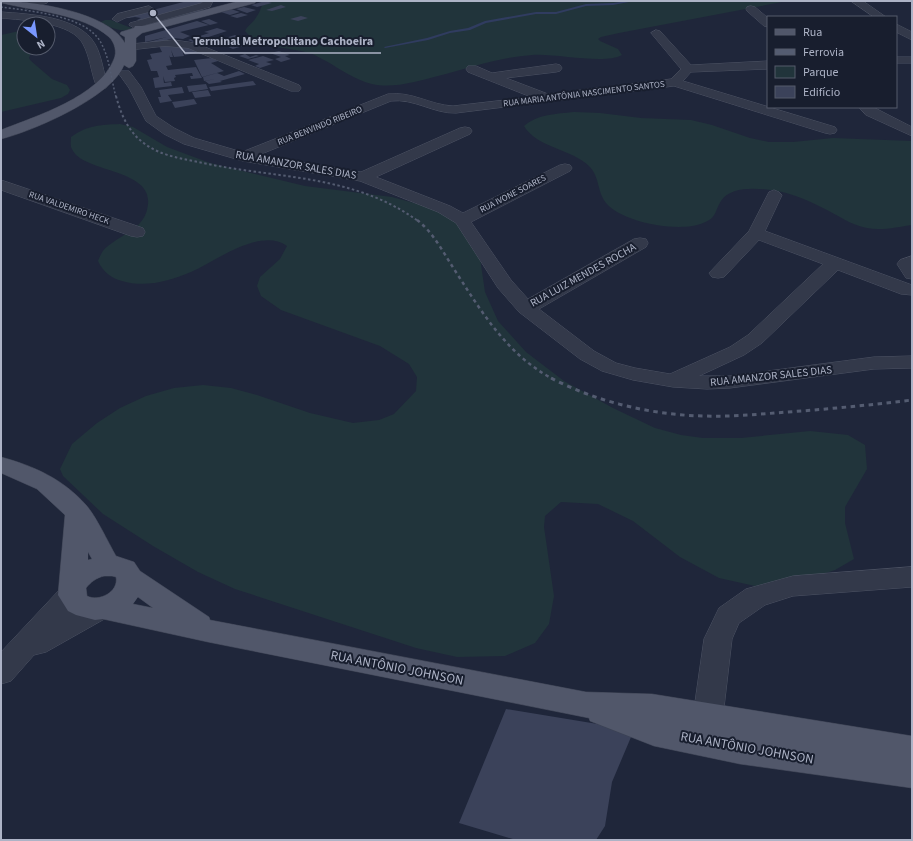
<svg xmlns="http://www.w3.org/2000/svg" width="913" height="841" viewBox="0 0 913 841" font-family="'Source Sans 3',sans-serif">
<rect width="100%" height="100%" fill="#1f263a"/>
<!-- green -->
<path fill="#21343b" d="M268,1H787L619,33L601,37L598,39L600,41L618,49L622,55C604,65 556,53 532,55C500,57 468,68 438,76C418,81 393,89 372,84C355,80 340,69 326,61C321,59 315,54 309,53C288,47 260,49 245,31C248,25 254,22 257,16C262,9 260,4 268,1Z
M105,20H111L134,29C122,33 111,28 101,22Z
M24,30V48H37L31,53L29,58L31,61L52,79L67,85L70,90L68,94L61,98L1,112V35Z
M574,112L600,113L641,118L691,120L712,125L750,138L769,142H793L833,138L912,141V225C898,227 881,231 867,228C850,225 838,215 823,208C807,200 789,192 771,190C756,188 730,186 721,201C714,212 717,218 703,223C680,233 623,223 606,203C597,192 600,178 590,167C573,149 537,148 524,126C538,114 556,114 574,112Z
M120,124L133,127L167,147L210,163L305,186L392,197L425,206L442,213L458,223L480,258L485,292L498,321L526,352L564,381L613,408L655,428L681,435L703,438H741L810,431L848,435L865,445L867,469L845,507V523L854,559L835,570L797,583L755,586L719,578L680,557L633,521L598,504L561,502L545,516L544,527L554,596L549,624L535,643L505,656L457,657L416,648L235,589L198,572L153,546L103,514L63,476L60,469L72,444L97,423L120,408L146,396L174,388L203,385L231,388L257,395L310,413L353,423L379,420L394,414L416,391L417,377L409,364L380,346L281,310L261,296L257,286L260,277L280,259L287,246C260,227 216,261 191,272C170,281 145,288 122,281C111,278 103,272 98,261C100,256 103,249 108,246C124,233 146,228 148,204C152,168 82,173 72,149C70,146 71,141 71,137C88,125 100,125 120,124Z"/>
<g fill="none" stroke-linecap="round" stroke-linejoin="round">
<!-- stream -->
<path fill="#303c60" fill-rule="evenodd" d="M628,1H634L613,5L586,6L556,14H536L486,23L470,30L450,33L428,40L385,48L384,47L427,38L450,31L468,28L485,21L536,12H556L586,4L613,3Z"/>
</g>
<!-- building -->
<path fill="#3b425a" d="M187,1H203L201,2L203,3L192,6L205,10L160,23L140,20H137L141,18L135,17L129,18L126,17Z
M265,1L272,3L257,7L251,5Z
M281,5L286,7L272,11L266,10Z
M244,7L256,10L247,13L236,9Z
M231,9L240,12L230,15L221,12Z
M241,13L248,15L237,18L230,16Z
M301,16L308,18L298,21L290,19Z
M209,19L218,23L210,25L201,21Z
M197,21L209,25L180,32L190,36L183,39L174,38L153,44L145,43L167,37L145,42V36Z
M217,28L227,31L193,42L188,40L209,33L204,32Z
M235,35L242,37L229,41L222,39Z
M220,40L227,42L214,47L207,45Z
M239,42L246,45L233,49L226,46Z
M174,45L175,47L189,46L190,49H194L201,52L185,55L182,50L184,56L174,57L171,50L173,57H170L169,55L172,65L166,66L168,70L196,67L202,78L191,79L190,76H193L192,73L175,75L176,77L174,78L175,81L165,82L163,76L164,83L171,82L172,86L155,88L153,78L159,77L157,71H151L147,60L152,59L150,54L162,52L159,46Z
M279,51L290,55L285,56L291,59L281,62L275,59L281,57L270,53Z
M245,54L250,57L256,55L259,56L248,59L239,56Z
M263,56L274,60L266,62L272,64L260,68L255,66L259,64L248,60Z
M212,58L218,61L211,63L224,71L202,77L194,60Z
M239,71L245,74L220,81L222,82L209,84L205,81L216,79L204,81L203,77L217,73L224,76Z
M253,81L256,85L211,91L209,87Z
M206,84L208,89L189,92L187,86Z
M182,87L184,93L168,95L172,101L160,103L158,97H161L159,90Z
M208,90L211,96L195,98L192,92Z
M194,99L197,104L175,108L172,102Z
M506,709L634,730L612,782L605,826L596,840H516L459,823Z"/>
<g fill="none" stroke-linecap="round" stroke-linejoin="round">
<defs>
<path id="minor" d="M33,1H48L47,3L27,9L22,6L23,4Z
M203,1H213L210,7L134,28L129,25L130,23L202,3Z
M851,1H863L886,17H874Z
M149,6L154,9L153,11L125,18L117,22L112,19L117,14Z
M751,6L755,7L768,18V27L764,26L747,11L746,9L747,7Z
M1,12C29,14 79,16 95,44C102,56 103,72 108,85L106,88H98L96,85C91,72 90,57 83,44C72,22 23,20 1,18Z
M896,24L912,32V40L896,32Z
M656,30L660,31L691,65L768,61V69L691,72L683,81L835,127L837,130L835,133L830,134L825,133L674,86L456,113C434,114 414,98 391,101L259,155L361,172L460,128L465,127L470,128L472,131L470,134L376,177L450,206L463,213L560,165L565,164L570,165L572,168L570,171L471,222L511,280L528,299L634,239L640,238L646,239L648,243L646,247L539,309L594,351L616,363L635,368L670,374L730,347L748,335L823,264L759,240L724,277L718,278L712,277L709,273L749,231L769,192L774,190L779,192L782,195L765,231L912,285V295L901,294L838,270L762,343L744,355L699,376H730L874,357L912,356V368L874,369L730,388L707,389L673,387L633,380L602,371L580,359L519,312L498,288L456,223L438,212L360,181L243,161L184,144L164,134L146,121L129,88L119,74L121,71H129L141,87L156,116L174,128L194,138L242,152L388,94C412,91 430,105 453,106L531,97L468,72L466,69L468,66H476L492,73L556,64L560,65L562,68L560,71L556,72L506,78L548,94L671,79L681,69L651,33Z
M174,40L195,43L299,85L301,88L299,91H291L188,48L165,46L121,51L117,50L115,48L117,46L121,45Z
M896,57H912V63H896Z
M859,107H873L912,127V136L866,115Z
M1,180L143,228L145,232L143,236L137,237L131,236L1,190Z
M912,256V279L906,278L897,264L900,260Z
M912,567V587L793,596L765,605L739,623L732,639L723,716L719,726L708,730L697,726L693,716L704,639L719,608L746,589L793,576Z
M72,584L82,587L86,595L77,607L98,598L108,601L112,609L108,617L46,652L34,655L11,681L1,684V652L62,587Z"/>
<path id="major" d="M1,1C33,1 108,12 125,43V37L120,34L121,32L134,28L135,26H143L239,1H256L255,3L142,33L136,38V61L133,66L129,68L124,65C112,97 33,131 1,139V130C36,116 99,97 114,59C117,52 115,43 109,37C83,14 35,11 2,3Z
M1,457C34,466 63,479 86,505C96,516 108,542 116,556L134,562L140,571L209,617L210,620L586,692L652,694L912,736V788L740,764L654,746L590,721L589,718L208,642L103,619L95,620L76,615L68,611L58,595L65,515L37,489L1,473ZM88,552L92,559L88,560ZM104,576H112L116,577C119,592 99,602 87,596L86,588C91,582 96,578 104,576ZM138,597L153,608L133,604Z"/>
</defs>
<!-- minor casing -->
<use href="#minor" stroke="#4d5364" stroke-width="1"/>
<!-- major casing -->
<use href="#major" stroke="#3c4253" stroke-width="1"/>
<!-- minor -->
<use href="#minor" fill="#33394a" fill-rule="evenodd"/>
<!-- major -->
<use href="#major" fill="#51576a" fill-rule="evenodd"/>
<!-- rail-far3 -->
<path stroke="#545c71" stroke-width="1.5" stroke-dasharray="2 2" stroke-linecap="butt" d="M1,7C29,11 84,15 100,41C110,58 111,79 116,97"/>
<!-- rail-far2 -->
<path stroke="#545c71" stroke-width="2" stroke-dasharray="2.5 2.5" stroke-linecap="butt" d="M116,96C121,115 129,133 145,144C161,156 184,159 203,163C278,179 353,174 418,221"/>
<!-- rail-far1 -->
<path stroke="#545c71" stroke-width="2.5" stroke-dasharray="3.5 3.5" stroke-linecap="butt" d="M417,220C433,232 443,252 454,269C481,311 507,355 553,379"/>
<!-- rail -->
<path stroke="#545c71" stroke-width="3" stroke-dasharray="4.5 4.5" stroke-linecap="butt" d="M551,378C597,402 652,415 703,416C732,417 760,414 788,412C829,409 871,405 912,400"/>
</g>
<g text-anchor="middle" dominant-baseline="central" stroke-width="4" stroke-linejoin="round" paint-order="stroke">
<!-- far-street labels -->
<g font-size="9" fill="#adb3c6" stroke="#181e2e">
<text transform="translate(584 94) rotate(-7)">RUA MARIA ANTÔNIA NASCIMENTO SANTOS</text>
<text transform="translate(320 126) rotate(-22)">RUA BENVINDO RIBEIRO</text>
<text transform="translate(513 194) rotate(-27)">RUA IVONE SOARES</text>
<text transform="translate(69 208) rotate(19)">RUA VALDEMIRO HECK</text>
</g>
<!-- street labels -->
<g font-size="11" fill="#adb3c6" stroke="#181e2e">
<text transform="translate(296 165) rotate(10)">RUA AMANZOR SALES DIAS</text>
<text transform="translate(583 275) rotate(-29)">RUA LUIZ MENDES ROCHA</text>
<text transform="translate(771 376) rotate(-6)">RUA AMANZOR SALES DIAS</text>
</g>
<!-- near-street labels -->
<g font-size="13" fill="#adb3c6" stroke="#181e2e">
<text transform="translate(397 668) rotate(11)">RUA ANTÔNIO JOHNSON</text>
<text transform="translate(747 748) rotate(10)">RUA ANTÔNIO JOHNSON</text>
</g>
</g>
<!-- callouts -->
<path fill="none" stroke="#adb3c6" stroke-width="1.5" d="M153 13L185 53H381"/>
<circle fill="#adb3c6" stroke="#181e2e" stroke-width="1.5" cx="153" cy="13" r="4"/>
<g font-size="12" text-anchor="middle" font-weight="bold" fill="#adb3c6" stroke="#181e2e" stroke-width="4" stroke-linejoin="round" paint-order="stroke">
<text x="283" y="45">Terminal Metropolitano Cachoeira</text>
</g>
<!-- border -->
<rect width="913" height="841" fill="none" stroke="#adb3c6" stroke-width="4"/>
<!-- legend -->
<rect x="767" y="16" width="130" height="92" fill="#181e2e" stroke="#545a6b"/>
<rect x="775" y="29" width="20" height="6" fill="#51576a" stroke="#545a6b"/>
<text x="803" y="36" font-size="12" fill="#adb3c6">Rua</text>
<rect x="775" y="49" width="20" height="6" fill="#545c71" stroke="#545a6b"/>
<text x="803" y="56" font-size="12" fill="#adb3c6">Ferrovia</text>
<rect x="775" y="66" width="20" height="12" fill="#21343b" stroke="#545a6b"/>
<text x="803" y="76" font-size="12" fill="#adb3c6">Parque</text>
<rect x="775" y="86" width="20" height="12" fill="#3b425a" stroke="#545a6b"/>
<text x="803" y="96" font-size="12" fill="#adb3c6">Edifício</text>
<!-- north arrow -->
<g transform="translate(36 36) rotate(150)"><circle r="19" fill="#181e2e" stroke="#545a6b"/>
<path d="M0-3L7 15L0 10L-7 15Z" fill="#7a98ff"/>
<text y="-6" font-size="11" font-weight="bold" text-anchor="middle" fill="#adb3c6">N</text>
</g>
</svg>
